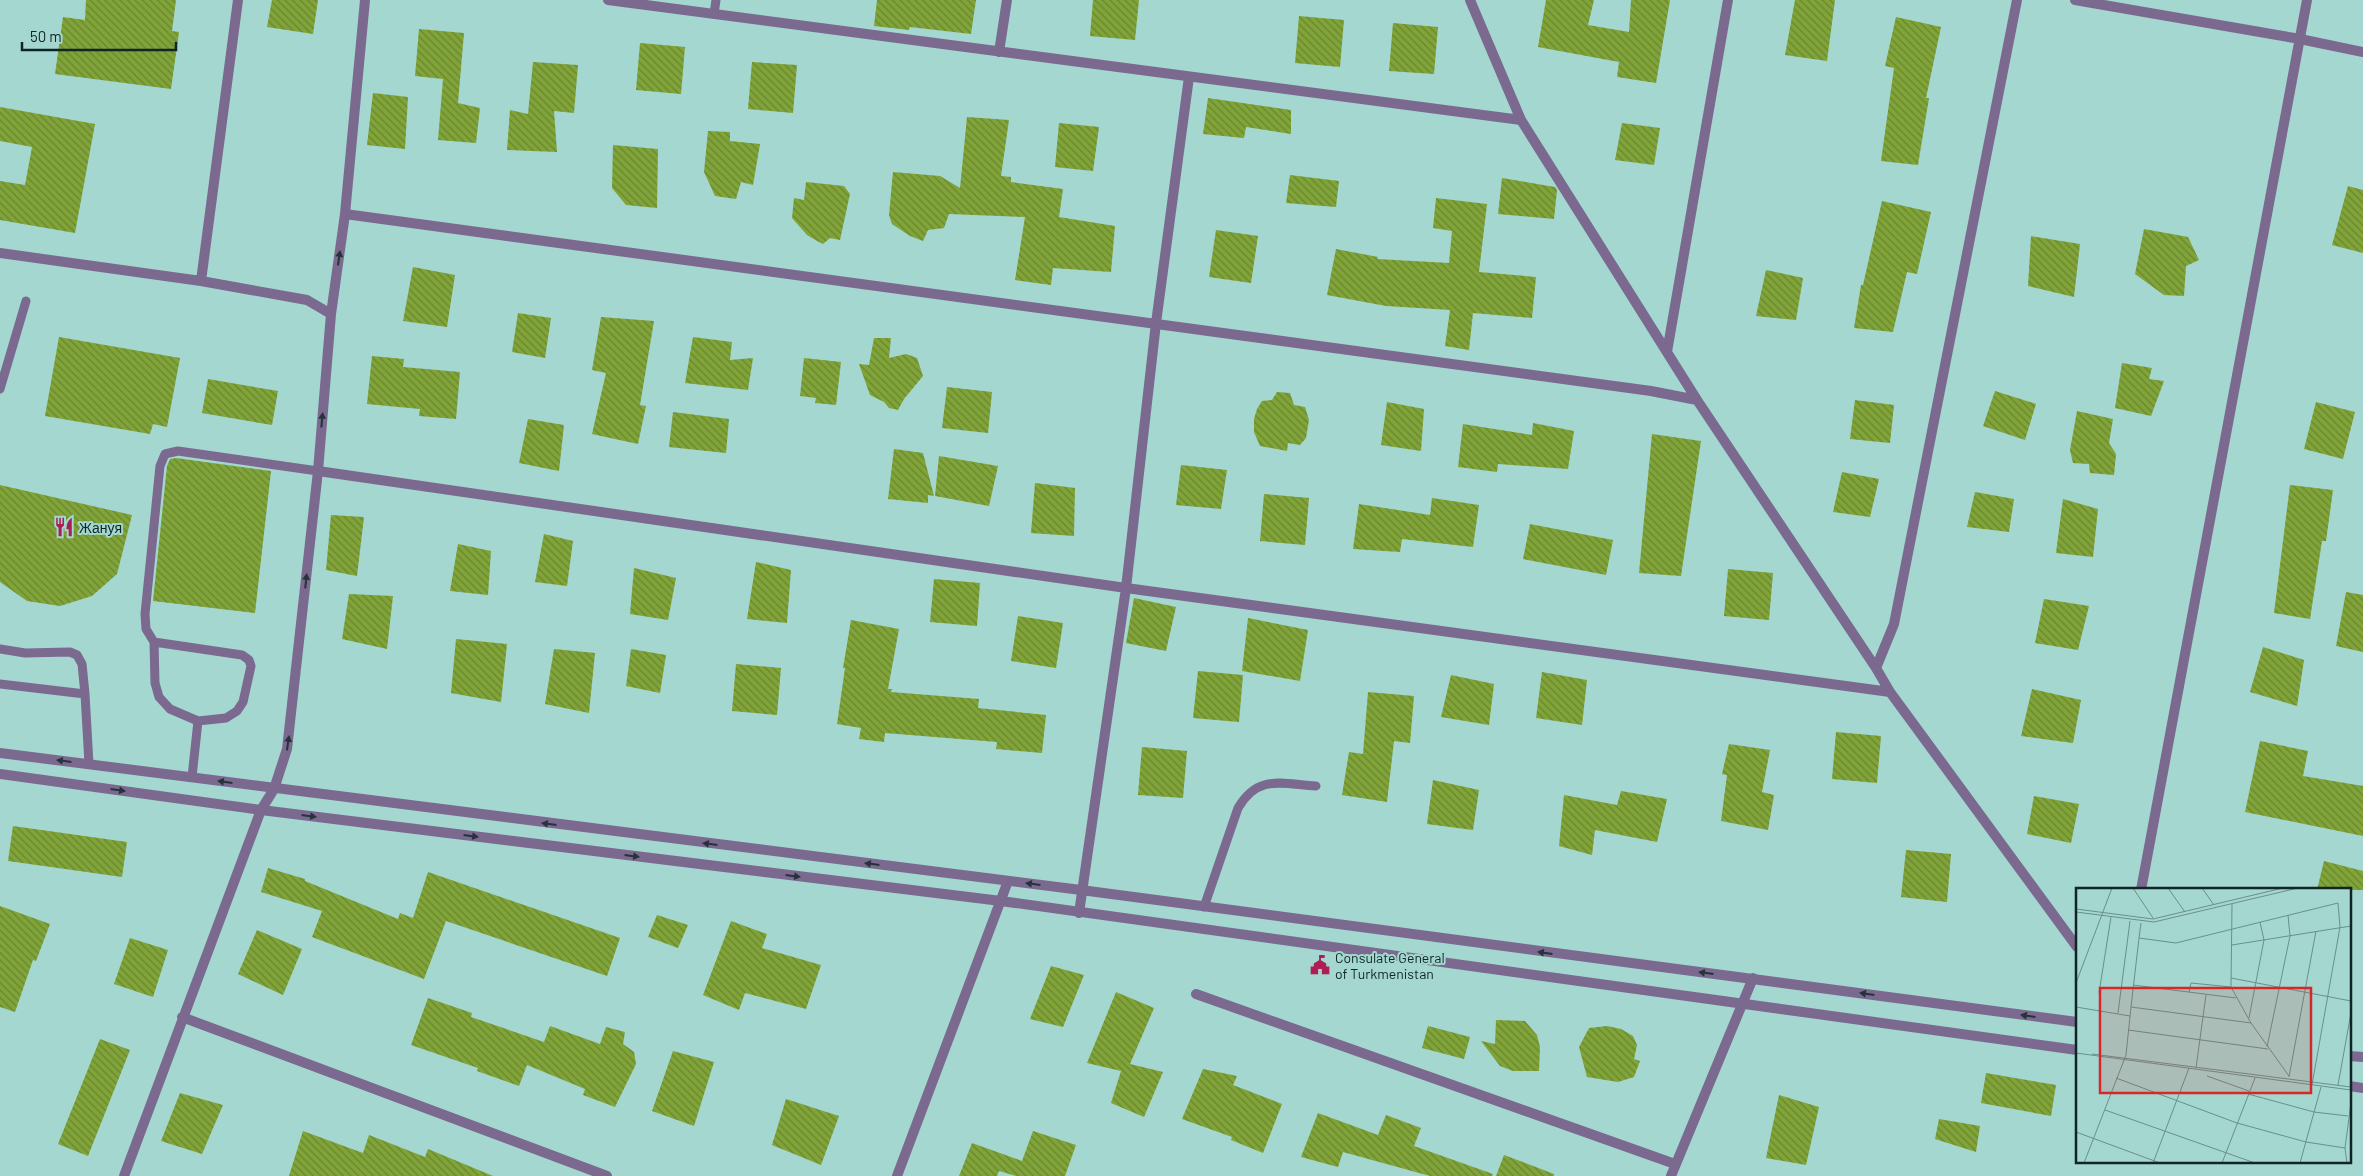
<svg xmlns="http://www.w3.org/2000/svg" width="2363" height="1176" viewBox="0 0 2363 1176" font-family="Barlow,sans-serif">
<defs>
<pattern id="building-back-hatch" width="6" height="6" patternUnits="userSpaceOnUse" patternTransform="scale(1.25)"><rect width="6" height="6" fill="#81a439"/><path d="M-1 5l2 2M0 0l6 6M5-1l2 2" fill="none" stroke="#688530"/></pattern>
</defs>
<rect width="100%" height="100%" fill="#a3d7d0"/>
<!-- building -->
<path fill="url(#building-back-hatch)" d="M86,0H176L172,31L179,32L171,89L55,74L63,17L85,20Z
M272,0H318L313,34L267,27Z
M877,0H976L971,34L910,27L909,30L874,26Z
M1093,0H1139L1135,40L1090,36Z
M1546,0H1594L1588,25L1629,32L1631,0H1670L1656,83L1617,77L1619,62L1538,47Z
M1795,0H1835L1827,61L1785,55Z
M1299,16L1344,20L1340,67L1295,63Z
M1896,17L1941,27L1926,98H1929L1918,165L1881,161L1894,68L1885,66Z
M1393,23L1438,27L1434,74L1389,71Z
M419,29L464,33L458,103L480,108L476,143L438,140L443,79L415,76Z
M640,43L685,47L681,94L636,90Z
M533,62L578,65L574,113L554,111L557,152L507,150L510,110L528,114Z
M752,62L797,65L793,113L748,109Z
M373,93L408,97L405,149L367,145Z
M1208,98L1291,110V134L1246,127L1244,138L1203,134Z
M0,107L95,124L75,233L0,220V181L25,185L32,147L0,141Z
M967,117L1009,120L1001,176L1011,177V182L1063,189L1059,217L1115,226L1111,272L1053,268L1051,285L1015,280L1025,217L949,214L944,228L928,230L923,241L910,236L892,224L889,215L893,172L940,176L960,188Z
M1059,123L1099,127L1093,171L1055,167Z
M1622,123L1660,128L1654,165L1615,160Z
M708,131L730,132V141L760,144L753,185L741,182L736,199L715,196L704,172Z
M613,145L658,149L657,208L626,205L612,188Z
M1290,175L1339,181L1336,207L1286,203Z
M1502,178L1555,187L1557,190L1554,219L1498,214Z
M806,182L844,186L850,194L840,240L830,238L823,244L817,241L807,235L792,218L794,198L804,200Z
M2348,186L2363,190V253L2332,245Z
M1436,198L1487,204L1479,272L1536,277L1532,318L1473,313L1469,350L1445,346L1450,310L1386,306L1327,295L1336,249L1378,257L1377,259L1449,263L1452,231L1433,228Z
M1882,201L1931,212L1917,274L1907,272L1893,332L1854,328L1861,285H1863Z
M2144,229L2188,237L2199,260L2186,266L2184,296L2164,295L2135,274Z
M1216,230L1258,236L1251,283L1209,277Z
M2031,236L2080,244L2074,297L2028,286Z
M413,267L455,275L447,327L403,321Z
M1766,270L1803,278L1796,320L1756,316Z
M518,313L551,318L545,358L512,352Z
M601,317L654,321L640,405L646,406L638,444L592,434L606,373L592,370Z
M59,337L180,358L167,427L153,424L150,434L45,416Z
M693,337L732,342L730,360L753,358L748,390L685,383Z
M874,338H891L889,358L906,354L917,358L923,376L904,399L898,410L889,408L884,402L870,395L859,364L869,365Z
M372,356L404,359L403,367L460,372L456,419L419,416L420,409L367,404Z
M804,358L841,362L836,405L815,403L816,398L800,396Z
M2122,363L2152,368L2149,379L2164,381L2151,416L2115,408Z
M208,379L278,391L272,425L202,413Z
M947,387L992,392L988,433L942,428Z
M1995,391L2036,404L2025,440L1983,426Z
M1277,392L1290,393L1294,405L1305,407L1309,420L1306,438L1300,445L1288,443L1287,451L1260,446L1254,432V419L1257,409L1262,401L1272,400Z
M1855,400L1894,405L1890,443L1850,439Z
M1387,402L1424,409L1421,451L1381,445Z
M2316,402L2355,412L2343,459L2304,449Z
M2077,411L2113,419L2109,443L2116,454L2114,475L2090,473L2089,464L2073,463L2070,450Z
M673,412L729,419L726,453L669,447Z
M528,419L564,425L559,471L519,463Z
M1533,423L1574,431L1568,469L1498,464L1497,472L1458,467L1463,424L1532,435Z
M1652,434L1701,441L1681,576L1639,573Z
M894,449L923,453L934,496L928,495V503L888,499Z
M939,456L998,466L989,506L935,496Z
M176,458L271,471L255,613L153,601L167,466L170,459Z
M1181,465L1227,470L1221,509L1176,505Z
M1842,472L1879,479L1870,517L1833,512Z
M1035,483L1075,488L1074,536L1031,533Z
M0,485L132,515L117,574L92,596L60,606L27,601L0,582Z
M2290,485L2333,490L2326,541H2322L2310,619L2274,613Z
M1975,492L2014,499L2009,532L1967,527Z
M1264,494L1309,498L1305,545L1260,541Z
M1432,498L1479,505L1473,547L1402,539L1400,552L1353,549L1359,504L1430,515Z
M2063,499L2098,509L2093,557L2056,553Z
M331,515L364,517L357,576L326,570Z
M1530,524L1613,540L1606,575L1523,559Z
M544,534L573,541L567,586L535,582Z
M458,544L491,551L488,595L450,591Z
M756,562L791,570L787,623L747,619Z
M634,568L676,578L668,620L630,614Z
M1728,569L1773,573L1769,620L1724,616Z
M934,579L980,583L977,626L930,622Z
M2346,592L2363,595V652L2336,646Z
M349,594L393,596L387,649L342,639Z
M1134,598L1176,607L1166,651L1126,643Z
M2044,599L2089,606L2078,650L2035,643Z
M1018,616L1063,623L1056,668L1011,661Z
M1248,618L1308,630L1300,681L1242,671Z
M851,620L899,629L888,689H892L891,692L979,699L978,708L1046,715L1042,753L996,749L997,742L885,733L884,742L859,739L861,728L837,724L845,668H843Z
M456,639L507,644L501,702L451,693Z
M2263,647L2304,660L2297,706L2250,692Z
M554,649L595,653L589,713L545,704Z
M631,649L666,655L660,693L626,686Z
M736,664L781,668L777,715L732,711Z
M1198,671L1243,675L1239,722L1193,718Z
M1542,672L1587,680L1582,725L1536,718Z
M1451,675L1494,684L1489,725L1441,717Z
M2032,689L2081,700L2073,743L2021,736Z
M1368,692L1414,696L1410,743L1394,741L1387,802L1342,795L1349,752L1363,754Z
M1836,732L1881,736L1877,783L1832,779Z
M2260,741L2308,751L2303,776L2363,786V836L2245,812Z
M1729,744L1770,750L1762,792L1774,795L1768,830L1721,821L1727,775L1722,774Z
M1142,747L1187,751L1183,798L1138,795Z
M1433,780L1479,790L1473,830L1427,824Z
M1621,791L1667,799L1657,842L1595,830L1592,855L1559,846L1564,795L1617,805Z
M2034,796L2079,804L2071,843L2027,834Z
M13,826L127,842L122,877L8,861Z
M1906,850L1951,854L1947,902L1901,897Z
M2324,861L2363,871V890H2317Z
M268,868L305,879V881L398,919L400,913L413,918L428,872L620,938L607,976L446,921L424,979L312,937L322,911L261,892Z
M0,906L50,924L36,961L33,960L15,1012L0,1007Z
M657,915L688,925L678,948L648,937Z
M731,921L767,934L762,948L821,965L806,1009L745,993L739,1010L703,995Z
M257,930L302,949L283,995L238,974Z
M130,938L168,950L153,997L114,984Z
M1051,966L1084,975L1063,1027L1030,1019Z
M1116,992L1154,1008L1130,1064L1163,1072L1144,1117L1111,1103L1121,1071L1087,1063Z
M428,998L472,1013L471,1017L544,1042L550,1026L600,1044L606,1027L625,1032L623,1044L634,1052L636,1064L615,1107L583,1095L585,1089L527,1065L519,1086L477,1071L478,1068L411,1045Z
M1496,1020L1525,1021L1537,1035L1540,1047L1539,1071H1513L1500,1066L1481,1041L1495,1044Z
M1428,1026L1470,1037L1464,1059L1422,1048Z
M1607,1026L1621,1029L1633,1036L1637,1045L1634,1059L1640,1061L1634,1077L1618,1082L1587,1077L1579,1047L1589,1028Z
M100,1039L130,1050L88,1156L58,1144Z
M673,1051L714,1062L694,1126L652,1111Z
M1203,1069L1237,1076L1233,1085L1282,1104L1263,1153L1231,1140L1232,1137L1182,1119Z
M1986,1073L2056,1085L2051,1116L1981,1103Z
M180,1093L223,1105L202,1154L161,1141Z
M1779,1095L1819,1107L1806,1165L1766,1158Z
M786,1099L839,1116L821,1165L772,1145Z
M1318,1113L1378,1135L1386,1115L1421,1128L1414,1146L1493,1174L1492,1176H1430L1343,1152L1338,1167L1301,1157Z
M1939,1119L1980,1126L1976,1152L1935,1139Z
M303,1131L363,1153L369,1135L425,1157L428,1149L493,1176H289Z
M1033,1131L1076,1145L1065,1176H1016L999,1171L997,1176H959L972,1143L1022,1161Z
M1504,1155L1554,1174V1176H1496Z"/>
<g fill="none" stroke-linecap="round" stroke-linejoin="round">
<!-- service -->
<path stroke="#7b6990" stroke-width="9" d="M714,14L716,0
M0,389L26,301
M154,642L242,655L249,660L251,666L243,702L237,711L226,718L198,721
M0,649L25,653L70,652L77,655L82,664L85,694L89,764
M0,684L85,694
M192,777L198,721L170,709L159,697L155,683L154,642L146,629L145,614L160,466L165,454L178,451L318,471
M1204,907L1238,808C1258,774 1281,784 1316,786"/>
<!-- minor -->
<path stroke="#7b6990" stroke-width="10" d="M608,0L1521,120
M1470,0L1521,120L1697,400L1876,668L1890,692L2077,947
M2075,0L2300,39L2363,52
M999,52L1007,0
M345,214L365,0
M0,253L201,281L307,300L331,314
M201,281L238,0
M1667,352L1728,0
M318,471L1126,588L1890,692
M1876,668L1894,624L2017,0
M2141,890L2307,0
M1079,913L1126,588L1156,323L1189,77
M1196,994L1675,1164
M182,1017L607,1176
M124,1176L261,810L274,789L287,749L318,471L331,314L345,214L1651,391L1697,400
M897,1176L1008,881
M1671,1176L1753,978"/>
<!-- tertiary -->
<path stroke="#7b6990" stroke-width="10" d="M0,753L1081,890L2077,1022
M0,774L261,810L1001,901L2077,1050
M2349,1056L2363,1057
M2349,1086L2363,1088"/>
</g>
<!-- one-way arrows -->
<defs><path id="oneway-solid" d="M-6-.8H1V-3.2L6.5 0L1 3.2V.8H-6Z" transform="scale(1.25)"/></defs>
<g fill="#26333a">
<use href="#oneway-solid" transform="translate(339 258) rotate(-82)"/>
<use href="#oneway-solid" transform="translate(322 420) rotate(-85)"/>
<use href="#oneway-solid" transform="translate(306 581) rotate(-84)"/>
<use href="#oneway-solid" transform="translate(288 743) rotate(-82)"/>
<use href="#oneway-solid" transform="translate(64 761) rotate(-173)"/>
<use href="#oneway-solid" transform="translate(225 782) rotate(-172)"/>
<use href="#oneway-solid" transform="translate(118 790) rotate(8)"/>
<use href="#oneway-solid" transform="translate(309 816) rotate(7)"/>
<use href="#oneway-solid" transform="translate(549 824) rotate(-173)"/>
<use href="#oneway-solid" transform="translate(471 836) rotate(7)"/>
<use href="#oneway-solid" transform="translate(710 844) rotate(-173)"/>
<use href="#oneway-solid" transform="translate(632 856) rotate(7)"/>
<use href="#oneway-solid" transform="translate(872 864) rotate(-173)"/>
<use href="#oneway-solid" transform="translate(793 876) rotate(7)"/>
<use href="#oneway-solid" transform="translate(1033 884) rotate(-173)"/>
<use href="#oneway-solid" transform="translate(1545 953) rotate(-172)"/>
<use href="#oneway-solid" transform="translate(1706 973) rotate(-173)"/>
<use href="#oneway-solid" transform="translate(1867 994) rotate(-172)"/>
<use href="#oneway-solid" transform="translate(2028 1016) rotate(-172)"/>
</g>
<!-- icons -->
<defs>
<symbol id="restaurant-bare" viewBox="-9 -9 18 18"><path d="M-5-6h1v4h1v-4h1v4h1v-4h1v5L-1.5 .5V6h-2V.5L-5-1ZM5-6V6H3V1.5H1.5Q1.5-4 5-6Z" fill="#ae1e54" stroke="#a3d7d0" stroke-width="2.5" paint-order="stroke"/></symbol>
<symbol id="civic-bare" viewBox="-9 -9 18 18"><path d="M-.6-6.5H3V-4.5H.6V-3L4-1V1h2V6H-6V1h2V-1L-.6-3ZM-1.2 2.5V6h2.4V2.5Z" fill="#ae1e54" stroke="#a3d7d0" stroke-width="2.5" paint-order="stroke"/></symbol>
</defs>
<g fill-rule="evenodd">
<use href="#restaurant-bare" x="50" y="513" width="28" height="28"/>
<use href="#civic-bare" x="1306" y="951" width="28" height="28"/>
</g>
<g text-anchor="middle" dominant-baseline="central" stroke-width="4" stroke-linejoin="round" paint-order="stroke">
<!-- poi labels -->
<g font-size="14" fill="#112624" stroke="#a3d7d0" text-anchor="start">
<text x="79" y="527">Жануя</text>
<text x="1335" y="957">Consulate General<tspan x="1335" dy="16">of Turkmenistan</tspan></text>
</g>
</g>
<!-- overview -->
<g transform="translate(2076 888)">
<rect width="275" height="275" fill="#a3d7d0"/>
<path fill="none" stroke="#69908b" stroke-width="1" d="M57,0L77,30M92,0L109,24M126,0L138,17M156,16L155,99L175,135L213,188M0,21L77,31L207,0M0,24L78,34L222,0M63,50L65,35M156,57L275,38M155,90L275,113M0,95L36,0M57,97L160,110M113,104L115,95L155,99M23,105L35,29M0,119L54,128M55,119L63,50L100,55L262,15L264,39L236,197M42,125L54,33M173,130L188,52L184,34M52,142L192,161M191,159L214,48L212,27M0,165L275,202M16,166L275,199M120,180L130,107M131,188L173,203M213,189L240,43M40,190L161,235L230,254L269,260M262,197L275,125M172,206L238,224L272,228M29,222L179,275M0,244L84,275M8,275L50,167L55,119L175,135M77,275L113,180M146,275L179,190M224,275L245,199M271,275L269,260L275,215"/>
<path fill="#d62828" fill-opacity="0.15" stroke="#d62828" stroke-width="2.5" d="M24,100H235V205H24Z"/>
<rect width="275" height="275" fill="none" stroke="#112624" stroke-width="2.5"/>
</g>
<!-- scale -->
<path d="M22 42v8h154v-8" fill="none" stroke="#112624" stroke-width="2.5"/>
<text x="30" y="42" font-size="15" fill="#112624" stroke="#a3d7d0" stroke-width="4" paint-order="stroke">50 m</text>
</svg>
